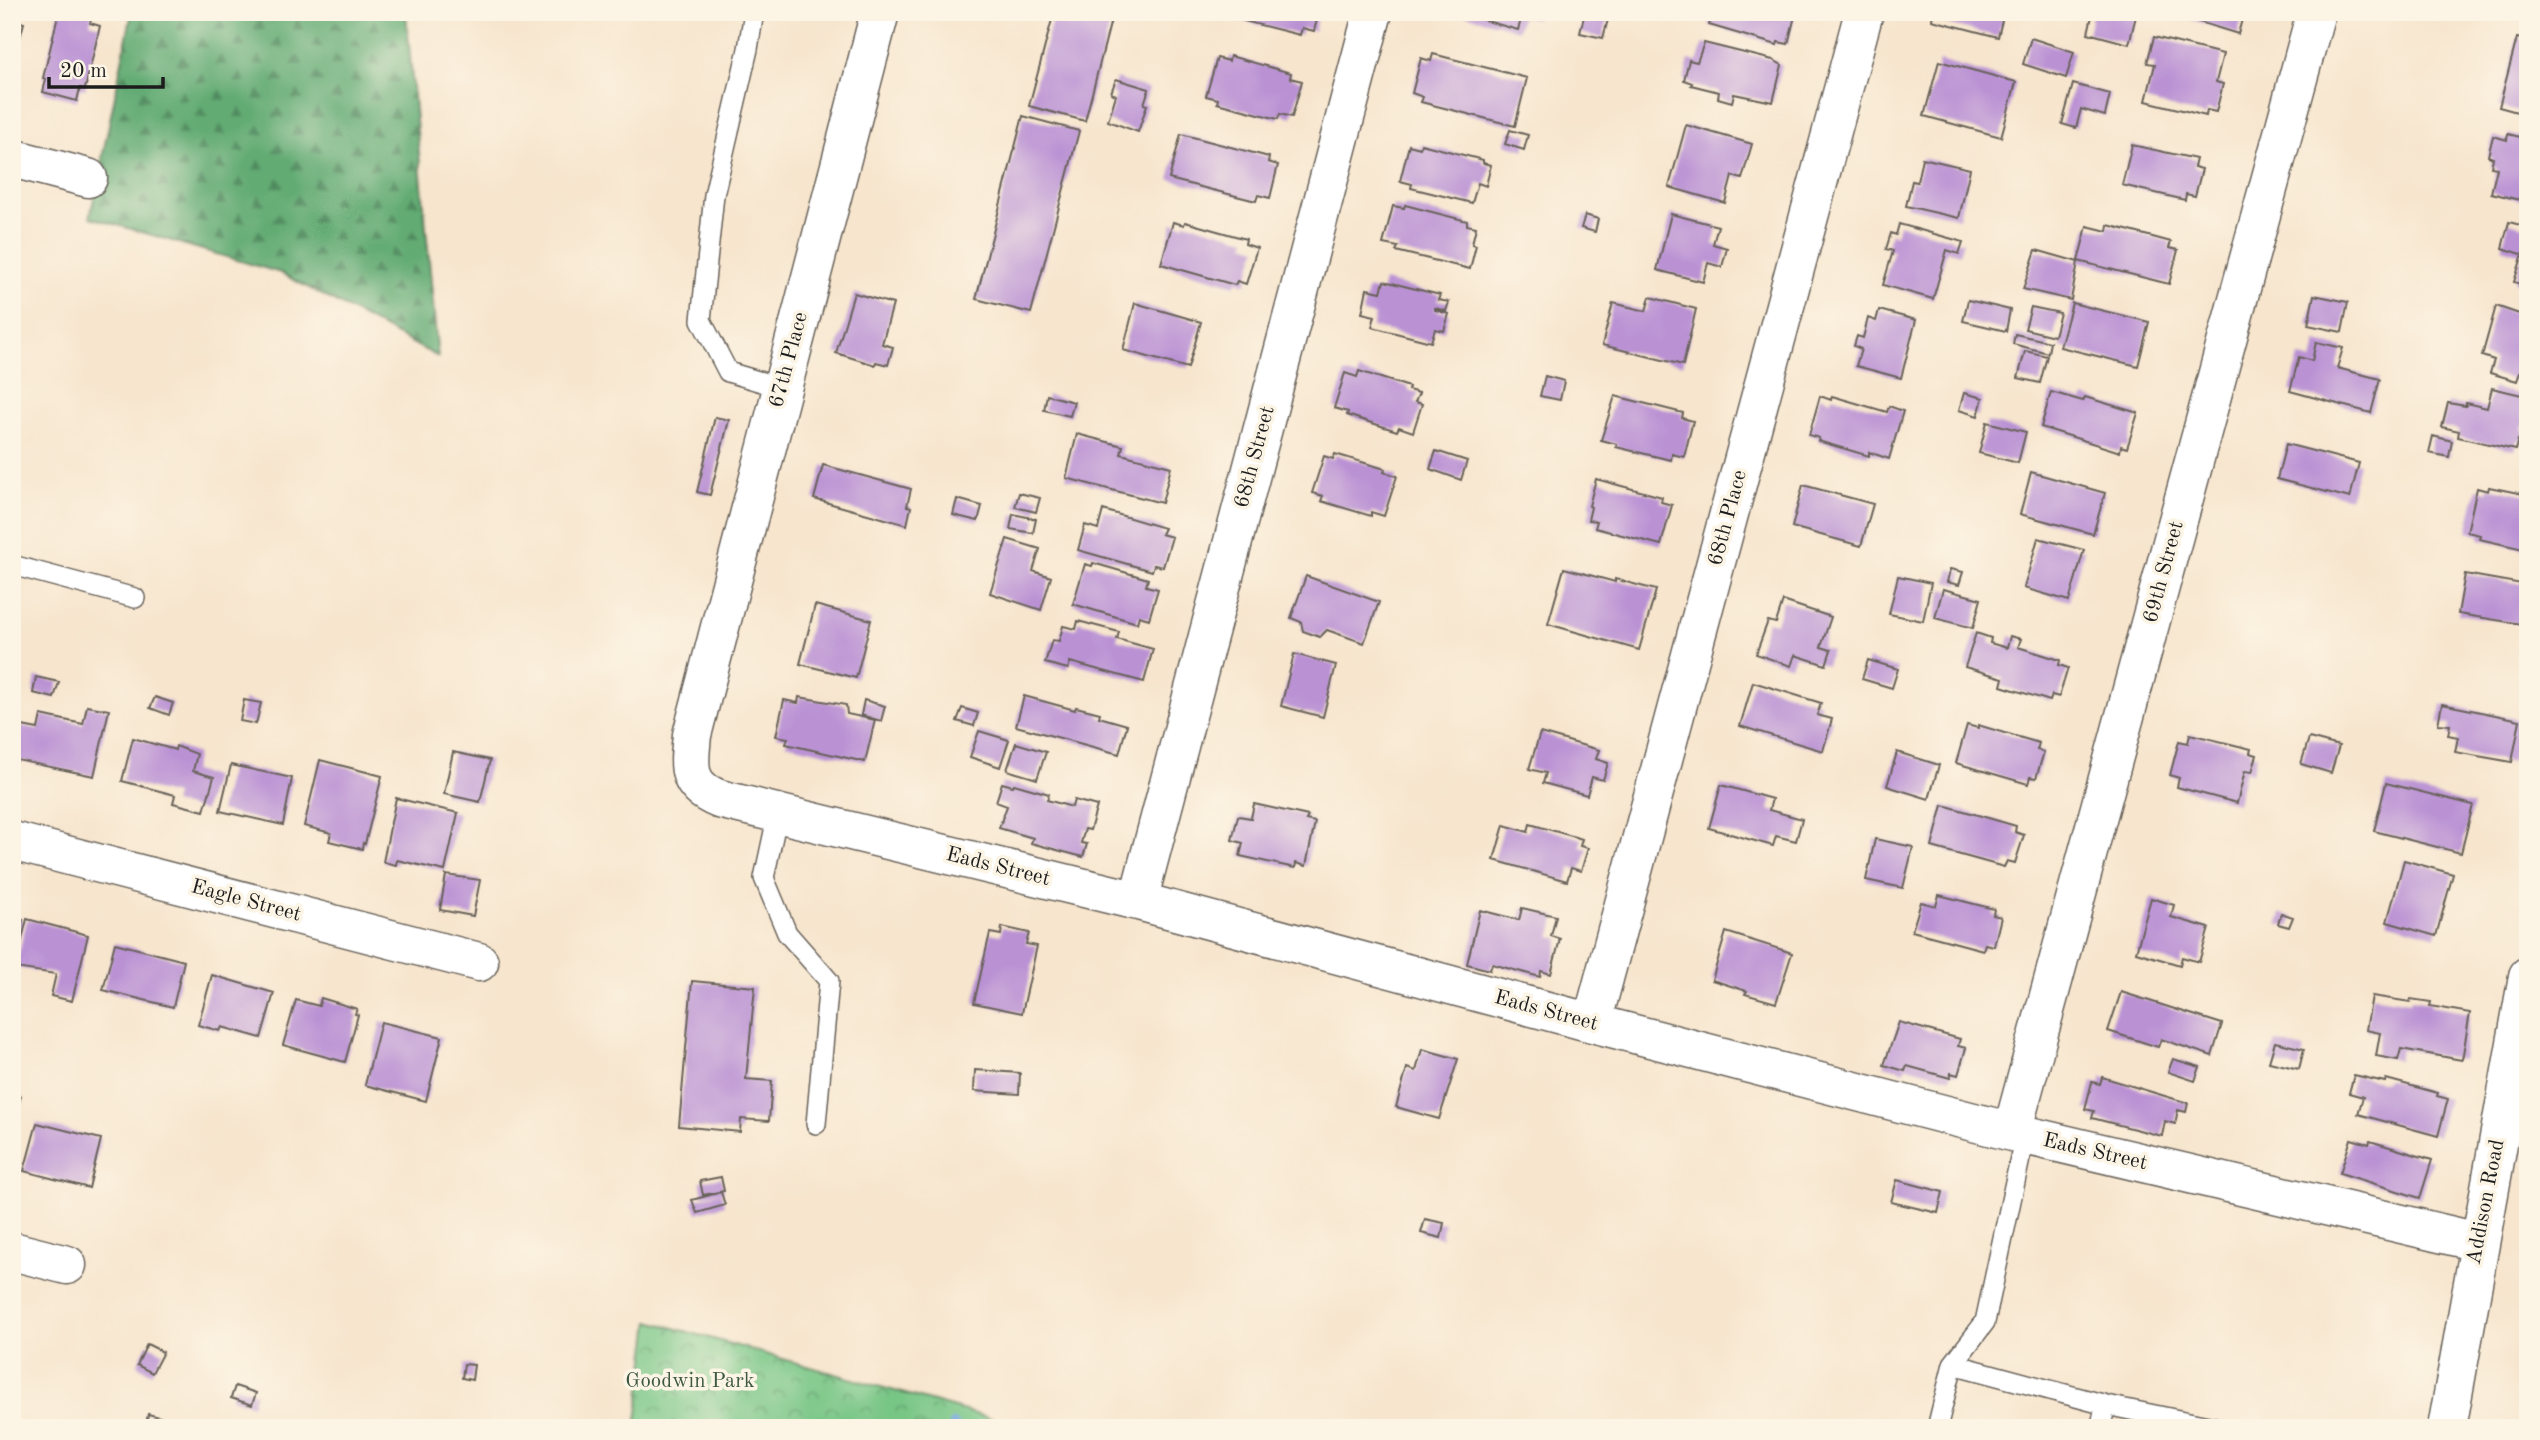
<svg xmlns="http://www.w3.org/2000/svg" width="2540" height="1440" viewBox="0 0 2540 1440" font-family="'Old Standard TT',serif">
<defs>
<pattern id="forest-firs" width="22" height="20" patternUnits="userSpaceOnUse" patternTransform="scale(1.75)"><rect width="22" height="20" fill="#62ab73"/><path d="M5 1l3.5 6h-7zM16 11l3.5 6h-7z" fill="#508a5e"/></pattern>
<pattern id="park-crowns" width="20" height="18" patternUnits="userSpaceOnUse" patternTransform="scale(1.75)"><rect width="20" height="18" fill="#78c686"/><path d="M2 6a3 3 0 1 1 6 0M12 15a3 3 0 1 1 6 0" fill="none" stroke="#62a06d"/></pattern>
</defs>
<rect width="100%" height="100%" fill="#fcf5e5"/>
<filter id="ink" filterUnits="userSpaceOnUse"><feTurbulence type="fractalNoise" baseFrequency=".0143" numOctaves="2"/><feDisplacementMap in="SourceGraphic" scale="14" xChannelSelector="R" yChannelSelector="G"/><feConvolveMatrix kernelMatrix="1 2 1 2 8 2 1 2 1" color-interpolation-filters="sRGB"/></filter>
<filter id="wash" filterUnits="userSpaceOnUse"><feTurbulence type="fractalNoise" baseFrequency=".00686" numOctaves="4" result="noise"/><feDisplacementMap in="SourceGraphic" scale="28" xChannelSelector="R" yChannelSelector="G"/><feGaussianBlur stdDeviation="1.57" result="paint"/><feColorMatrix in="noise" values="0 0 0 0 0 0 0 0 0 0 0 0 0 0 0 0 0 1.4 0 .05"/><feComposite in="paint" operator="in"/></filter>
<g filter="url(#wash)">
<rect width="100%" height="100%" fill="#f7e5cd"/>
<!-- forest -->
<path fill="url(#forest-firs)" stroke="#3f6448" stroke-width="2" d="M132,12H406L438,357L281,273L90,217Z"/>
<!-- park -->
<path fill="url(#park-crowns)" stroke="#4a7151" stroke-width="2" d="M650,1321L1000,1421L1023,1428H636Z"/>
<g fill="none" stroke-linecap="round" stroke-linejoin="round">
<!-- stream -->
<path stroke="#74a6df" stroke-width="10" d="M954,1425L956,1428"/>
</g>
<g id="blocks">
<!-- building -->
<path fill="#ba92d4" d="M59,12H93L90,23L100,26L85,89L80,88L77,101L43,92L46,79L43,78Z
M1054,12H1113L1085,121L1029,106Z
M1224,12H1319L1314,31L1302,28L1300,35L1224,16Z
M1538,12L1536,19L1522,16L1518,30L1459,13Z
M1585,12H1610L1603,38L1580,33Z
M1713,12H1796L1788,44L1778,42L1777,45L1709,25Z
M1933,12H2004L1998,37L1932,20Z
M2093,12H2120L2136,16L2129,44L2088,33Z
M2167,12H2244L2238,34Z
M12,20L24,23L13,63L12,62Z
M2154,37L2223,54L2216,82L2223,84L2216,112L2207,110L2206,116L2146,101L2155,64L2147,63Z
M2031,38L2074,52L2066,78L2023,64Z
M2517,38L2528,40V115L2499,107Z
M1704,43L1773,60L1782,65L1773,102L1734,94L1732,102L1718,98L1719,92L1691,85L1692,83L1684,80L1689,60L1697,62Z
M1433,54L1527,78L1515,126L1421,102L1423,97L1412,93L1421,58L1431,61Z
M1230,56L1291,73L1290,78L1302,81L1292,117L1280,114L1278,119L1217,103L1218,99L1206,96L1217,58L1229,61Z
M1939,61L2016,82L2001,137L1924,116Z
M1116,79L1149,89L1144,104L1147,105L1138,132L1108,121L1116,95L1111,93Z
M2073,84L2110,94L2105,116L2081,109L2076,128L2062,124Z
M1023,116L1079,131L1031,313L976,299Z
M1686,125L1752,144L1742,179L1732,176L1725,203L1669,187Z
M1510,130L1528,135L1524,150L1505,144Z
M1181,134L1269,157L1268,162L1278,165L1270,198L1258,195L1256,201L1169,179Z
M2508,134L2528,139V202L2491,193L2497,168L2491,167L2493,158L2488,156L2493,136L2507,140Z
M1421,144L1483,160V163L1491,165L1486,186L1478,183L1472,203L1411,188L1412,184L1400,181L1409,145L1420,148Z
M2132,145L2196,159L2194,167L2202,169L2195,196L2186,194L2185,200L2122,185Z
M1922,158L1970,169L1959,218L1906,206L1912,181L1917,182Z
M1405,205L1467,221V225L1476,227L1472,244L1476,245L1470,269L1396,251L1398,247L1383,244L1393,206L1404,208Z
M1671,214L1718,226L1713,244L1727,248L1722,267L1708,263L1703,282L1657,270Z
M1585,215L1598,219L1595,232L1581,228Z
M1173,222L1184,225L1185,222L1246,239L1245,244L1257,248L1246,284L1237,281L1235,285L1161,264Z
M2509,222L2528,227V256L2502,248Z
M1899,224L1963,242L1959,254L1947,250L1933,299L1883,285L1893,251L1886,249L1891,233L1896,235Z
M2108,225L2171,242L2169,248L2178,250L2169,284L2078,261L2087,226L2107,231Z
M2036,250L2078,262L2071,300L2023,289Z
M2522,257L2528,258V286L2514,282Z
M1384,281L1440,295L1438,300L1449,302L1446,311L1435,308V310L1449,314L1444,331L1435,329L1431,342L1372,327L1375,316L1362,313L1367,289L1381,292Z
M854,293L893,304L882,344L893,347L888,365L876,362L875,365L836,353Z
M2314,295L2348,302L2342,332L2308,325Z
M1650,297L1696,309L1683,365L1602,345L1613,303L1646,311Z
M1968,300L2010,310L2006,331L1963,321Z
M1135,303L1201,322L1188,368L1123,350Z
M2072,303L2149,322L2138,366L2060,347Z
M2496,306L2528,317V374L2520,372L2517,381L2490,373L2494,360L2482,356Z
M2031,307L2060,313L2054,336L2025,329Z
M1879,310L1916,320L1901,378L1856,366L1861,349L1854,346L1857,336L1863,338L1868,318L1876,321Z
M2015,334L2050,342L2048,353L2013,344Z
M2316,342L2343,348L2337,368L2380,379L2371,413L2290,391L2299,357L2312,361Z
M2025,351L2047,356L2040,383L2018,378Z
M1359,371L1409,387L1408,390L1419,393L1415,402L1422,404L1413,432L1399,427L1397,431L1347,415L1348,412L1334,408L1345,373L1357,377Z
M1545,376L1564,381L1560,400L1540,396Z
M2492,388L2526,396L2522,417L2525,418L2522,430L2526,431L2523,441L2518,440L2515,450L2458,437L2459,431L2442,427L2448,403L2466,406V403L2487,408Z
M2051,392L2083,401L2085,397L2138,413L2127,448L2121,446L2120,452L2041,427Z
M1964,393L1983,398L1978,416L1959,410Z
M1047,395L1074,402L1070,416L1044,410Z
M1615,396L1683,413L1682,418L1693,421L1684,457L1672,454L1671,460L1616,447L1617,444L1601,440Z
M1820,396L1831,400L1832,396L1887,412L1889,406L1903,411L1889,459L1869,452V456L1818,441L1819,438L1809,435Z
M715,417L729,420L710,495L697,492Z
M1987,422L2026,432L2018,463L1979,453Z
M1077,434L1123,446L1121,454L1171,467L1162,503L1066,478Z
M2433,436L2452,441L2449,457L2429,453Z
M2286,444L2359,463L2350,498L2277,479Z
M1436,451L1467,461L1461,480L1430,469Z
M1335,454L1385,469L1384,472L1397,476L1384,516L1371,512V516L1321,501L1323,496L1312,493L1324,456L1333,459Z
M823,465L911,489L907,506L911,507L907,525L814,499Z
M2031,472L2105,493L2093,534L2020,514Z
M1596,479L1662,497L1661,502L1672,505L1661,545L1595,528L1597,521L1588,520L1591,507L1589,506Z
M1803,485L1873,504L1861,546L1792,527Z
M2489,487L2528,495V550L2479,539L2480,535L2467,532L2477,488L2488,491Z
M1019,493L1040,498L1036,512L1015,507Z
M957,499L982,506L978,521L953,515Z
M1103,510L1164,528L1161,534L1172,537L1163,567L1154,565L1152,571L1078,550L1085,525L1098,529Z
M1013,514L1036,519L1033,533L1010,529Z
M2038,538L2084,550L2069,601L2024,588Z
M1007,539L1040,549L1033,571L1051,577L1041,610L990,593Z
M1093,563L1148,579L1146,586L1158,589L1149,619L1139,616L1137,623L1073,604L1085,564L1092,566Z
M1564,568L1615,582V579L1656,590L1639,650L1548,624Z
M1950,569L1963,572L1959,585L1947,582Z
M2465,574L2528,585V625L2458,614Z
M1306,576L1379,602L1364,643L1327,630L1320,637L1303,631L1301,622L1291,618Z
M1898,576L1931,583L1923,621L1889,614Z
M1943,589L1981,599L1973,628L1935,618Z
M1783,601L1831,617L1821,647L1831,650L1826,665L1795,655L1791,666L1756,654L1768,621L1776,623Z
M815,605L871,620L856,678L800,664Z
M1078,621L1119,632L1117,639L1153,649L1144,682L1070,662L1068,669L1045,663L1052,640L1059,641L1063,626L1076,629Z
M1976,633L1991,638L1990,643L2007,648L2010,636L2021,639L2018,647L2060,660L2059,665L2068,668L2059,697L2052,695L2050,701L2001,686L2003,678L1965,667Z
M1294,654L1336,665L1323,717L1281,706Z
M1868,660L1898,669L1892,688L1862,679Z
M36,677L59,682L54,698L33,693Z
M1753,682L1821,703L1817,715L1832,719L1823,751L1740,726Z
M1024,696L1075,710L1076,707L1100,713L1099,717L1127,725L1119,754L1016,726Z
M155,697L173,703L169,715L150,708Z
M799,697L846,705L847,714L875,720L865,762L786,744L788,738L776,736L784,700L798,703Z
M244,700L261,703L256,724L240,721Z
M864,700L885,706L881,721L861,715Z
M2442,704L2520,720L2512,762L2455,752L2458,737L2448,735L2450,725L2438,724Z
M87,706L109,710L94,776L12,759L17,725L38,729L41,715L83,724Z
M962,708L978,713L974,726L957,721Z
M1967,725L1978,728V725L2039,743L2037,750L2044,752L2036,778L2030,777L2028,784L1956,763Z
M979,731L1009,740L1000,767L970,757Z
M1540,733L1599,750L1596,759L1608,763L1603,780L1592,777L1587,795L1543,783L1546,773L1529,769Z
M2190,734L2251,749L2250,753L2257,755L2252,772L2245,771L2237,803L2177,787L2179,778L2170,775L2179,741L2188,743Z
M133,738L175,750L176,746L197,754L193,771L214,777L204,811L173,803L175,795L122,781Z
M2309,738L2339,746L2331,773L2301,764Z
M1016,743L1046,752L1037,779L1007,770Z
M453,752L490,760L480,802L444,794Z
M1897,752L1939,765L1929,799L1887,786Z
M320,760L382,776L365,844L363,843L362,849L329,841L331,833L304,826Z
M231,765L292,778L283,825L220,811Z
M1002,783L1013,786L1014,784L1049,794L1047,800L1072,807L1074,800L1097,806L1090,830L1085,829L1081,843L1087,844L1083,857L1031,843L1033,838L999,828L1007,806L996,802Z
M2386,783L2473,805L2461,853L2374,831Z
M1721,785L1772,799L1769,810L1802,819L1796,841L1776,836L1773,846L1709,828Z
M396,798L458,813L445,871L397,860L396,865L383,862Z
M1254,804L1308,816L1306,820L1315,822L1306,866L1296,863L1295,868L1240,856L1243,843L1232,840L1238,816L1251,818Z
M1943,805L2016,826L2015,832L2024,835L2015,863L2007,861L2004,867L1932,847Z
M1530,824L1582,839L1580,846L1588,848L1581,871L1571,868L1567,881L1494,860L1504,825L1528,832Z
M1875,839L1913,847L1903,888L1866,880Z
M2404,860L2453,874L2436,936L2387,922Z
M446,875L480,880L473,916L440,910Z
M1939,895L1994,909L1993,915L2001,917L1994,946L1985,944L1983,950L1912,931L1921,902L1936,906Z
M2151,898L2174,905L2171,917L2209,928L2199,962L2182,957L2180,965L2136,952Z
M1522,908L1556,916L1551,936L1560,939L1551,974L1541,971L1540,977L1492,964L1490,970L1467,964L1480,910L1519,920Z
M2281,913L2293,917L2289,927L2278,924Z
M12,917L23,920L13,955H12Z
M27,919L88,935L72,1001L51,996L56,974L15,968Z
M1002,927L1029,933L1026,944L1037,946L1022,1013L974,1003L990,933L1001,935Z
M1726,932L1792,953L1776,1003L1745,994L1747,991L1712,980Z
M115,943L184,961L173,1007L103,990Z
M212,975L274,993L261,1038L222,1027L220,1031L198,1025Z
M692,981L755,987L746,1079L772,1081L769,1121L741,1119L740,1132L679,1126Z
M2121,992L2222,1024L2212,1056L2161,1039L2158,1047L2108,1031Z
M2372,996L2410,1002L2411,999L2431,1002L2430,1006L2470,1013L2462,1060L2401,1049L2398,1060L2376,1056L2380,1033L2366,1030Z
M321,998L357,1009L355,1014L358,1015L345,1062L283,1045L296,1000L319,1006Z
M381,1022L442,1037L426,1101L365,1085Z
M1899,1022L1960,1039L1958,1046L1966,1048L1958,1075L1951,1073L1950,1078L1907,1066L1905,1071L1884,1065Z
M2275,1042L2304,1049L2299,1069L2269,1062Z
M1422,1049L1458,1059L1439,1119L1396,1107L1407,1068L1416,1071Z
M2173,1059L2200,1067L2195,1081L2168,1072Z
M975,1070L1020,1073L1019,1094L974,1091Z
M2354,1075L2385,1082L2386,1079L2438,1093L2437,1096L2448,1099L2438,1136L2358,1114L2363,1097L2349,1093Z
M2102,1077L2188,1103L2186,1112L2178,1110L2175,1124L2165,1121L2162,1136L2092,1118L2094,1111L2085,1109L2092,1082L2100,1084Z
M12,1094L21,1096L13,1124H12Z
M37,1123L101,1139L89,1188L24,1171Z
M2351,1139L2369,1144L2370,1141L2432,1160L2420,1198L2340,1173Z
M721,1177L724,1191L703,1195L700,1181Z
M1897,1180L1943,1192L1938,1213L1891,1202Z
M721,1192L725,1205L697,1213L692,1200Z
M1425,1219L1444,1223L1441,1238L1421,1233Z
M2526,1343H2528V1360L2524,1359Z
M147,1344L163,1352L152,1373L137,1365Z
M464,1364L474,1365L472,1380L462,1378Z
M235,1386L256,1393L252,1405L231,1398Z
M148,1414L198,1427V1428H145Z"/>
</g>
</g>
<g filter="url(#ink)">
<use href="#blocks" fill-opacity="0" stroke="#69625a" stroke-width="2"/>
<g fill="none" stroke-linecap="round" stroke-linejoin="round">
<defs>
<path id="lane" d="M754,12L748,49L714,195L701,320L728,372L782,388
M12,565L135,598
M778,813L764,878L787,933L829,981L816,1124
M1953,1364L1985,1322L2025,1135
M1937,1428L1953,1364L2106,1405L2218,1428
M2100,1428L2106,1405"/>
<path id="street" d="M880,12L692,735C689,766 685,786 719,799L1138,901L1592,1023L2012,1132L2478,1242
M12,158L88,178
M12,841L479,962
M1138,901L1373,12
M1592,1023L1864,12
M2012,1132L2316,12
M12,1251L67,1265"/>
<path id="secondary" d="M2447,1428L2528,976"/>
</defs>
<!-- lane casing -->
<use href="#lane" stroke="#69625a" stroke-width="22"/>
<!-- street casing -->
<use href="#street" stroke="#69625a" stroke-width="41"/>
<!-- secondary casing -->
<use href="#secondary" stroke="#69625a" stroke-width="41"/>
<!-- lane -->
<use href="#lane" stroke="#fff" stroke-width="19"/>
<!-- street -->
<use href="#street" stroke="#fff" stroke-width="38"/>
<!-- secondary -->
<use href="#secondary" stroke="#fff" stroke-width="38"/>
</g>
</g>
<g text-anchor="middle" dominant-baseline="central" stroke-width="7" stroke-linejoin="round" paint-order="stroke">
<!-- street labels -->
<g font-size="21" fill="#1c1c1c" stroke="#fcf5e5">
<text transform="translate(789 360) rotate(-75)">67th Place</text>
<text transform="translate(1255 457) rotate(-75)">68th Street</text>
<text transform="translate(1728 518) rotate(-75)">68th Place</text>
<text transform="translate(2164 572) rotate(-75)">69th Street</text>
<text transform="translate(998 867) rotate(14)">Eads Street</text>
<text transform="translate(246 901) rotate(15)">Eagle Street</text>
<text transform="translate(1546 1011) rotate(15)">Eads Street</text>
<text transform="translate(2095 1152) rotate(13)">Eads Street</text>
<text transform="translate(2486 1202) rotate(-79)">Addison Road</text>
</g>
<!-- park labels -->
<g font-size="21" fill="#3c5841" stroke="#fcf5e5">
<text x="690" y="1381">Goodwin Park</text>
</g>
</g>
<!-- margin -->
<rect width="2540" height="1440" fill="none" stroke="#fcf5e5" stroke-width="42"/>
<!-- scale -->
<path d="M49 77v10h114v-10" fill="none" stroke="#1c1c1c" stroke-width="3.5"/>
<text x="60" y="77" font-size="21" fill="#1c1c1c" stroke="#fcf5e5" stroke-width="5" paint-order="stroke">20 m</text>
</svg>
